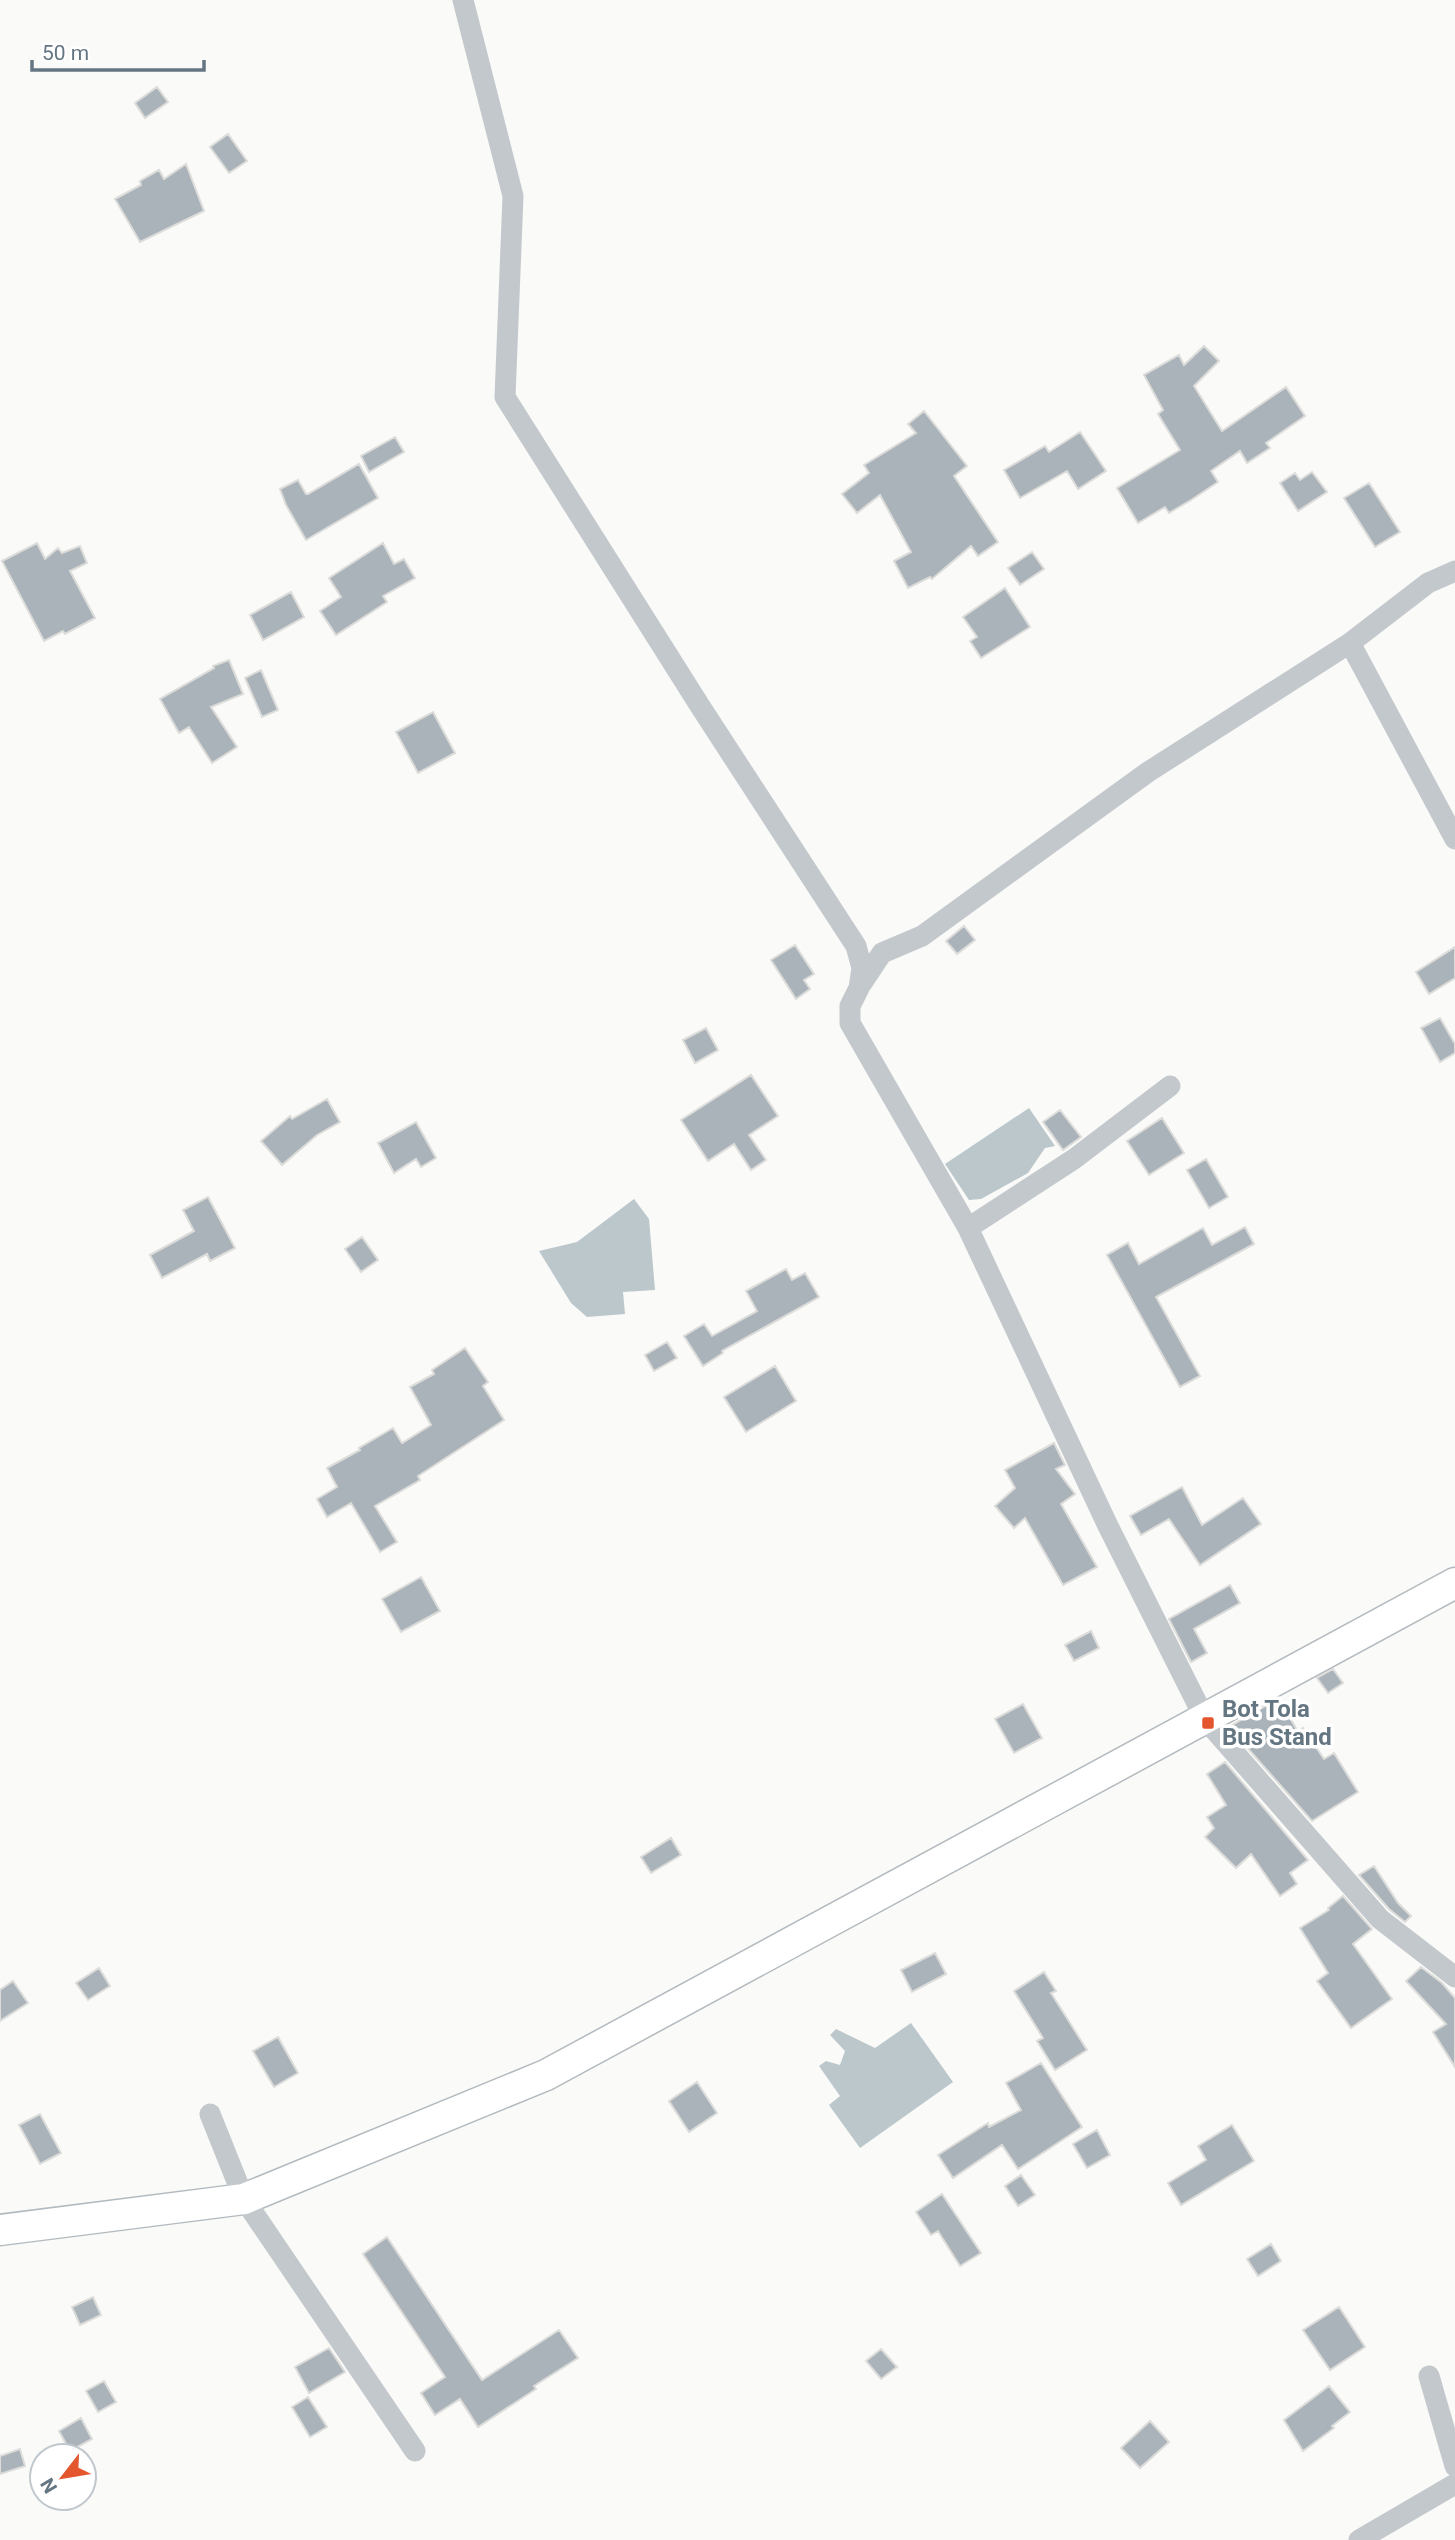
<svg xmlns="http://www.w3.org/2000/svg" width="1455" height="2540" viewBox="0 0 1455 2540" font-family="Roboto,sans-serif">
<rect width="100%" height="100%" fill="#fafaf8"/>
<!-- water -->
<path fill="#bbc7cb" d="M1029,1108L1055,1146L1045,1148L1028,1173L981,1199L969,1200L945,1164Z
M634,1199L649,1219L655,1290L623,1292L625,1314L587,1317L571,1303L539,1251L577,1242Z
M911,2023L953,2082L860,2148L829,2105L840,2096L819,2066L826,2061L840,2065L845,2051L830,2035L836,2029L875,2048Z"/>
<!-- building -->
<path fill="#aab3b9" stroke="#dcdcda" stroke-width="2" d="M157,87L168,102L145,118L135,103Z
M228,134L247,161L229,173L210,147Z
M186,164L204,211L140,242L115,199L141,185L140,181L159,170L164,179Z
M1204,346L1219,361L1194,386L1222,431L1286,387L1305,416L1266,443L1270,448L1247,463L1240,451L1211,471L1218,482L1191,500L1169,513L1165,507L1138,523L1117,488L1180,450L1158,414L1163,410L1144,375L1179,355L1184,365Z
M924,411L967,466L954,476L998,542L978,556L971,546L932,579L930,577L908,588L894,561L911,552L880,495L857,513L842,494L869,473L864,465L916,433L908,424Z
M1080,432L1106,471L1078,489L1067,471L1020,498L1004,470L1045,446L1049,452Z
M395,437L404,452L369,472L361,456Z
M359,464L378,498L306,540L286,505L280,489L298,480L306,494H308Z
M1312,472L1327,492L1298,511L1280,483L1295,473L1300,480Z
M1369,483L1400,532L1375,547L1344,498Z
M37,543L45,559L58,548L62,553L80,546L87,563L70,571L95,618L65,634L63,631L44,641L2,561Z
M383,543L394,564L404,559L415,578L383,596L387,602L336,635L320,611L341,597L329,578Z
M1032,552L1044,569L1020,585L1008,568Z
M1005,588L1030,627L981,658L970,641L977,637L963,617Z
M291,592L304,617L263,640L250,615Z
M229,660L243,694L211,707L237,747L212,763L189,727L179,733L160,699L214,668L213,666Z
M261,670L278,710L262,717L245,678Z
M433,712L455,753L418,773L396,732Z
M964,926L975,940L957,954L946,941Z
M795,945L814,974L804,980L810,989L796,999L771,960Z
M1455,947V978L1429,994L1416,972Z
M1440,1018L1455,1044V1053L1440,1062L1421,1028Z
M706,1028L718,1050L695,1063L683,1040Z
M751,1075L778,1116L749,1135L766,1160L751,1170L734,1144L708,1161L681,1120Z
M327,1099L340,1122L317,1135L282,1165L261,1141L290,1116L292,1119Z
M1060,1110L1081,1137L1063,1150L1043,1122Z
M1162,1118L1184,1153L1149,1175L1127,1141Z
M416,1122L436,1158L421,1167L416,1159L394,1173L378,1143Z
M1206,1159L1228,1197L1209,1208L1187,1170Z
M208,1197L235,1248L210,1261L207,1254L162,1278L150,1255L194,1231L183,1210Z
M1245,1227L1254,1244L1156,1297L1200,1376L1180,1387L1107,1255L1128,1243L1139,1264L1203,1228L1212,1245Z
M362,1237L378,1260L361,1272L345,1249Z
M786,1269L792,1280L805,1273L819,1297L722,1351L723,1353L703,1366L684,1336L704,1324L712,1336L757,1311L746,1291Z
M667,1342L677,1358L654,1371L645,1355Z
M465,1348L488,1382L483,1386L504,1420L418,1476L420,1480L375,1506L397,1542L380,1552L351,1503L327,1517L317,1499L337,1487L327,1468L360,1450L359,1448L393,1428L402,1443L431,1425L410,1387L434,1374L432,1370Z
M775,1366L796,1401L746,1432L724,1397Z
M1054,1443L1065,1465L1056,1469L1075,1494L1061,1504L1097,1567L1063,1585L1025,1518L1014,1528L995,1506L1015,1488L1005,1470Z
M1182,1487L1202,1525L1243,1498L1261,1524L1200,1565L1169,1519L1141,1535L1130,1516Z
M421,1577L440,1611L401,1632L382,1599Z
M1230,1585L1240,1603L1194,1629L1207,1653L1191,1662L1169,1619Z
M1091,1631L1099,1648L1074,1661L1065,1645Z
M1333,1669L1343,1683L1328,1693L1317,1678Z
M1279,1698L1298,1732L1303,1728L1324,1759L1334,1753L1358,1792L1312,1821L1229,1727Z
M1023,1704L1042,1738L1014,1753L995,1719Z
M1225,1762L1308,1860L1290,1873L1297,1884L1280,1896L1251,1854L1236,1868L1205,1837L1214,1828L1207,1817L1226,1805L1207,1774Z
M671,1838L681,1855L651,1873L641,1857Z
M1374,1866L1398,1903L1411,1916L1405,1922L1389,1909L1359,1875Z
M1343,1896L1372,1929L1353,1944L1392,1999L1351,2028L1317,1981L1328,1973L1300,1928L1329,1910L1328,1908Z
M935,1953L946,1974L912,1992L901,1970Z
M1421,1967L1442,1983L1455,1998V2067L1433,2032L1446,2024L1406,1981Z
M99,1968L110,1986L88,2000L76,1983Z
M1044,1972L1056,1991L1051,1993L1087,2050L1055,2070L1037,2041L1043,2038L1014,1991Z
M13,1981L28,2003L0,2021V1990Z
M278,2037L298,2073L274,2087L253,2051Z
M1041,2063L1082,2127L1018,2169L1002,2145L953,2178L938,2155L988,2123L989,2127L1021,2110L1006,2083Z
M697,2082L717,2113L689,2132L669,2101Z
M40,2114L61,2153L40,2164L19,2125Z
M1232,2125L1254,2161L1181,2205L1168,2183L1206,2160L1198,2146Z
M1097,2130L1110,2155L1087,2168L1073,2144Z
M1021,2175L1035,2195L1018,2206L1005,2186Z
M942,2194L981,2253L960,2266L938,2231L931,2235L916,2212Z
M387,2237L482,2380L559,2330L578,2358L534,2386L536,2389L478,2427L460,2399L435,2415L421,2393L445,2377L363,2254Z
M1271,2244L1281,2261L1258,2276L1247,2259Z
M93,2297L101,2315L80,2325L72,2307Z
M1339,2307L1365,2347L1330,2370L1303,2330Z
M329,2348L345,2372L309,2393L295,2367Z
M881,2349L897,2367L881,2379L866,2361Z
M104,2381L116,2402L98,2412L86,2391Z
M1329,2386L1350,2412L1332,2426L1334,2428L1303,2451L1284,2420Z
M308,2397L327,2427L310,2437L292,2407Z
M81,2418L92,2439L70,2451L59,2431Z
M1150,2421L1169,2442L1140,2468L1121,2448Z
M20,2449L25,2466L0,2474V2456Z"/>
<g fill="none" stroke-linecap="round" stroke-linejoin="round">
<defs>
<path id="secondary" d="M0,2230L244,2199L546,2075L1455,1583"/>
</defs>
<!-- secondary casing -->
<use href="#secondary" stroke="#b3babf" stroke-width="33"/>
<!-- street -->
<path stroke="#c3c8cc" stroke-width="21" d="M463,0L513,196L505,397L700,706L856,946L862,968L859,988L850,1006V1023L968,1228L1108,1526L1205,1719L1380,1919L1455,1977
M1350,643L1455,839
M860,986L882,953L922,936L1148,772L1350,643L1428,583L1455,571
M968,1228L1074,1159L1170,1086
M210,2114L244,2199L415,2451
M1429,2376L1455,2466
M1359,2540L1455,2484"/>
<!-- secondary -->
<use href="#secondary" stroke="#fff" stroke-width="30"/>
</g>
<!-- markers -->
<rect fill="#e4572e" stroke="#fff" stroke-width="2.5" x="1201" y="1716" width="14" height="14" rx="3.5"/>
<g text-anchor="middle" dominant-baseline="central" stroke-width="7" stroke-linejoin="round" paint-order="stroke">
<!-- poi labels -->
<g font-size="24" font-weight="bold" fill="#657683" stroke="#fff" text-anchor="start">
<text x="1222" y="1709">Bot Tola<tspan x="1222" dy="28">Bus Stand</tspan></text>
</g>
</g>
<!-- north arrow -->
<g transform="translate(63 2477) rotate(239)"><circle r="33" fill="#ffffff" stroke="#c1c8cd" stroke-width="2"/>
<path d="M0-5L12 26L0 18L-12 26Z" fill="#e4572e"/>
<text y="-10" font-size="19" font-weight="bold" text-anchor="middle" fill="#657683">N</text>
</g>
<!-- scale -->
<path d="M32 60v10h172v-10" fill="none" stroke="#657683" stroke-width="3.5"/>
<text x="42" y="60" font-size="21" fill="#657683" stroke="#ffffff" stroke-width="5" paint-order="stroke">50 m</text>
</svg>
